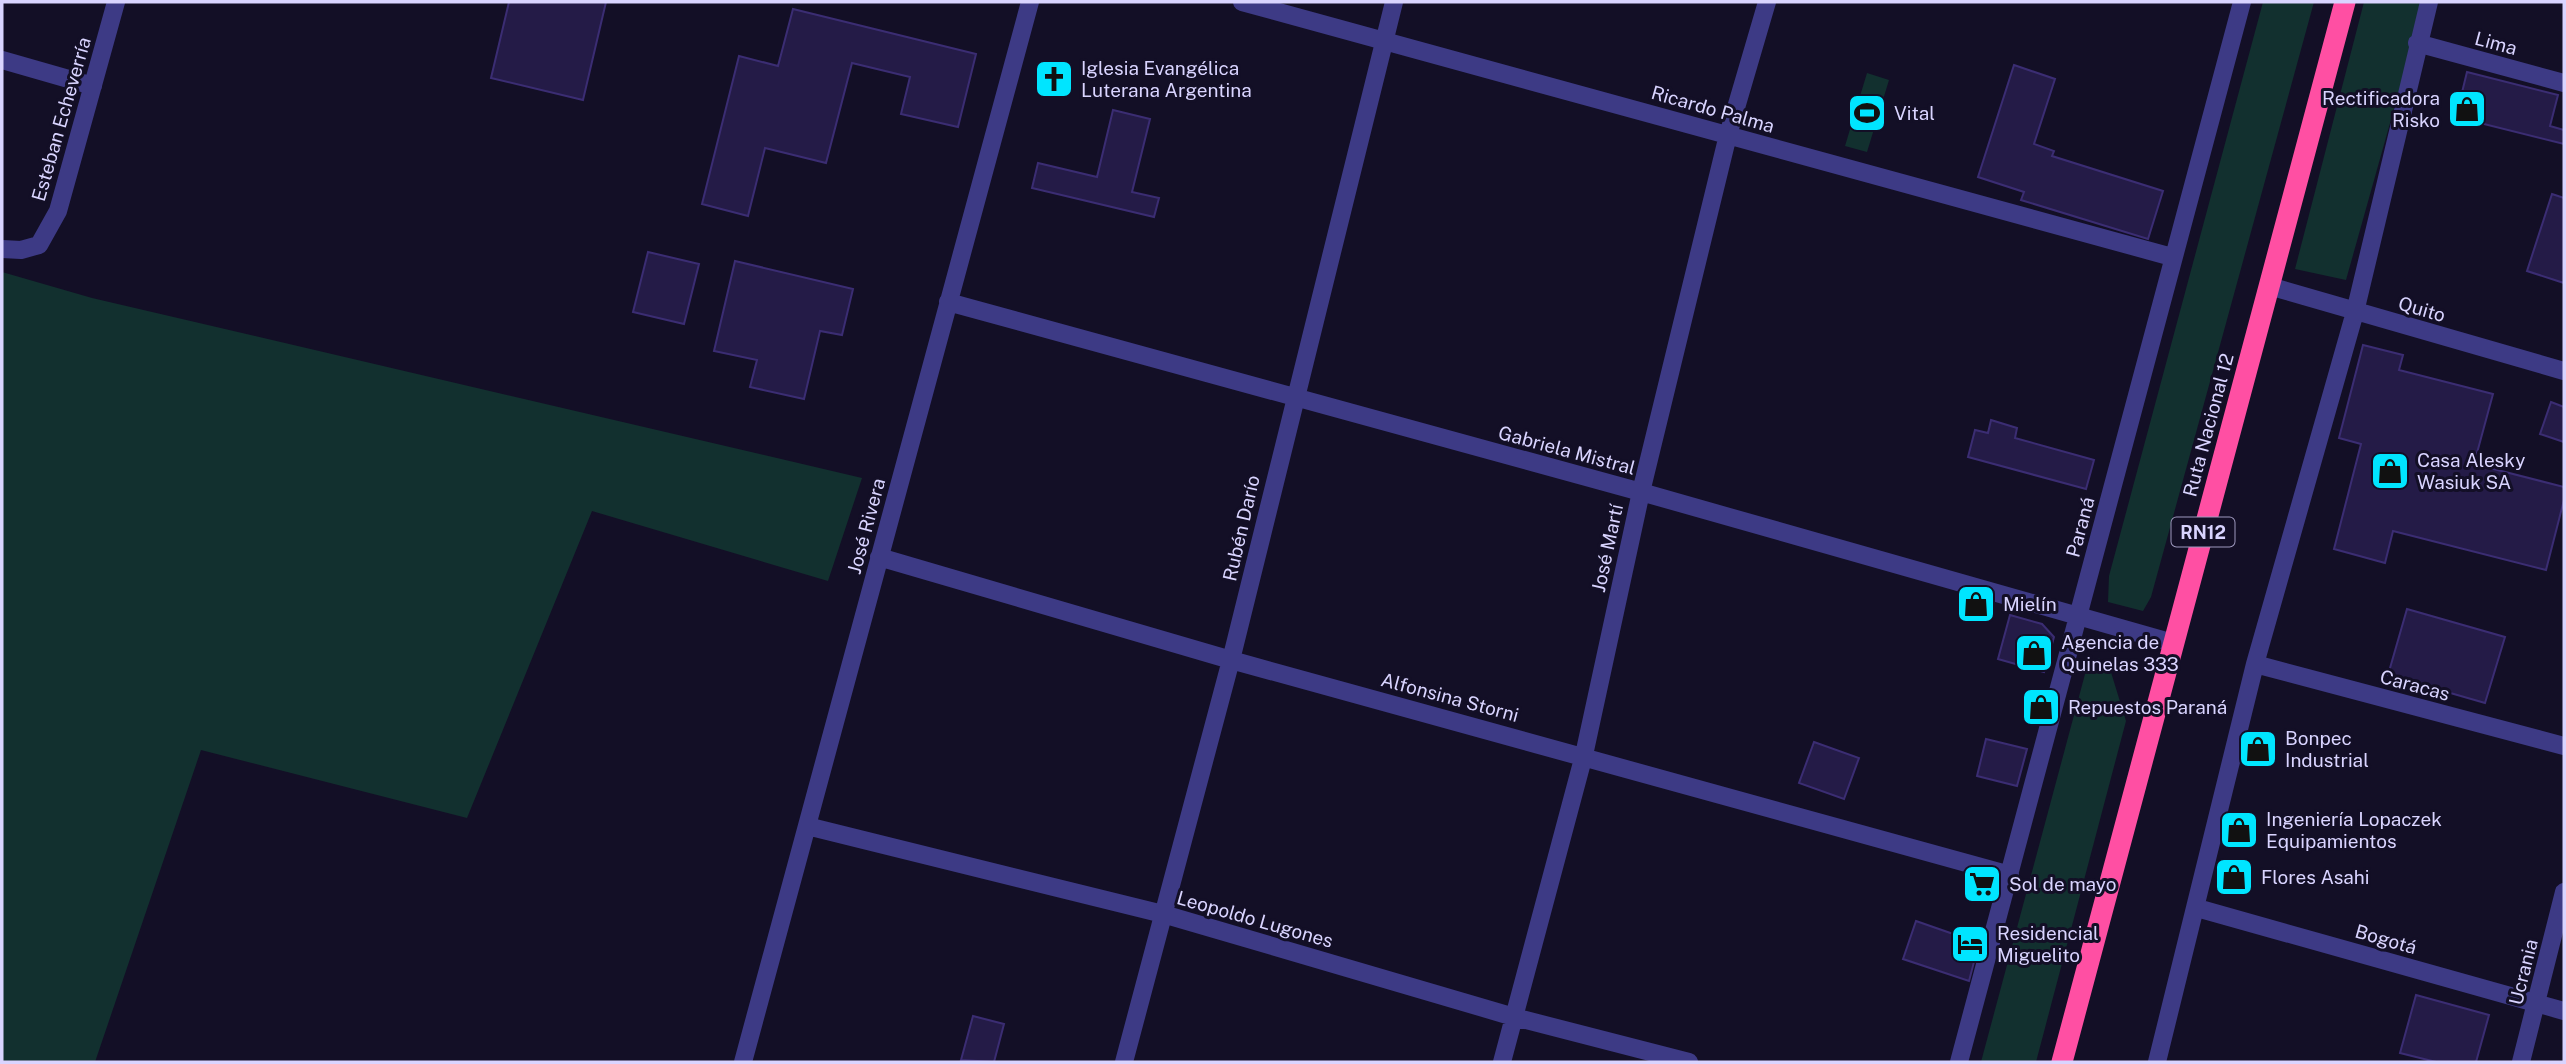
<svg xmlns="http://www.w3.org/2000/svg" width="2566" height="1064" viewBox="0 0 2566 1064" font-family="'Public Sans',sans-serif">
<rect width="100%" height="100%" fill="#130f26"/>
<!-- green -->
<path fill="#12302f" d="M2263,2H2314L2151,597L2143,611L2108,602L2109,576Z
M2364,2H2424L2346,280L2295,269Z
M1867,73L1889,80L1867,152L1845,146Z
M2,272L92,298L862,478L828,581L592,511L467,818L201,750L95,1062H2Z
M2099,658L2110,669L2126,721L2036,1062H1981L2088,663Z"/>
<!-- building -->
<path fill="#241b47" stroke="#3b2d73" stroke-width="2" d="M509,2H606L583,100L491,78Z
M793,9L976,54L958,127L901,114L910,77L852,63L826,163L765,148L748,216L702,204L739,56L778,66Z
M2014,65L2055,79L2034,144L2054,151L2052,156L2163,191L2148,239L2021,200L2024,192L1978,177Z
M2467,72L2558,95L2550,126L2564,130V144L2456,117Z
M1113,110L1150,119L1132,192L1159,198L1154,217L1032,188L1038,163L1097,177Z
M2552,194L2564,198V283L2527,271Z
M648,252L699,264L684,324L633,312Z
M735,261L853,289L842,335L820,331L804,399L750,387L757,360L714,351Z
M2363,345L2403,355L2399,370L2493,394L2474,464L2564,487V500L2546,570L2393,531L2385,563L2334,549L2361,444L2339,438Z
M2551,402L2564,407V442L2540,434Z
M1991,420L2017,428L2015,438L2094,460L2086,489L1968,457L1975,430L1988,433Z
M2407,609L2505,637L2485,703L2388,675Z
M2010,615L2042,624L2054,637L2044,672L1998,659Z
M1986,739L2027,749L2017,786L1977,776Z
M1814,742L1859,758L1844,799L1799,783Z
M1916,921L1979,943L1969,981L1903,959Z
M2416,995L2489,1015L2476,1062H2436L2400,1053Z
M973,1016L1004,1024L994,1062L961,1060Z"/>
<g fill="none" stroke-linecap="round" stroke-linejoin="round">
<!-- street -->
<path stroke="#3d3a85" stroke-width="18" d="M1242,2L2172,257
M2417,43L2564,83
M2,60L93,86
M2,249L21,250L39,245L58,211L116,2
M2269,286L2564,371
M948,302L1641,492L2173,643
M879,557L1231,660L2010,875
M2255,664L2564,746
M807,826L1163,914L1514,1017L1689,1062
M2197,908L2564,1011
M743,1062L1030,2
M1124,1062L1231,660L1394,2
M1502,1062L1584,755L1641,492L1728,135L1767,2
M1959,1062L2242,2
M2157,1062L2255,664L2355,312L2429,2
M2521,1062L2564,892"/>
<!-- highway -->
<path stroke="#ff4fa3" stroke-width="21" d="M2062,1062L2345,2"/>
</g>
<!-- icons -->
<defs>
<symbol id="church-square" viewBox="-11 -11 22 22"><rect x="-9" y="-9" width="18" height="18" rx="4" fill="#00e5ff" stroke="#130f26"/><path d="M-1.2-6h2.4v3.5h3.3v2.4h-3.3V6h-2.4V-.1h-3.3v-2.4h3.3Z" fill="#111"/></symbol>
<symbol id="shop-square" viewBox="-11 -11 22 22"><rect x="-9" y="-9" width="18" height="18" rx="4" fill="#00e5ff" stroke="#130f26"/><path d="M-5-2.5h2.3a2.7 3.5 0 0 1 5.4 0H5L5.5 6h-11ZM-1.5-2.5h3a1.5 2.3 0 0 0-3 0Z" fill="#111"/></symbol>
<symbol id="stadium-square" viewBox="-11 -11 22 22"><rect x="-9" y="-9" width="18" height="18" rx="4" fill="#00e5ff" stroke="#130f26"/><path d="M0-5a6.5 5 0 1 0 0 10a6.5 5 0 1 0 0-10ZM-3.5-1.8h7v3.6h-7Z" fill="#111"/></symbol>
<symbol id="supermarket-square" viewBox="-11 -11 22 22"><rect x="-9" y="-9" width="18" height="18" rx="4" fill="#00e5ff" stroke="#130f26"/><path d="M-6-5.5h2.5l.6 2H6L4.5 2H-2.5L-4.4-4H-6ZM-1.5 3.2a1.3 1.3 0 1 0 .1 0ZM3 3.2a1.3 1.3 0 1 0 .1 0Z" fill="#111"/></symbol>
<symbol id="hotel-square" viewBox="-11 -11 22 22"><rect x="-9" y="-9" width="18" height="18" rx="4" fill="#00e5ff" stroke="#130f26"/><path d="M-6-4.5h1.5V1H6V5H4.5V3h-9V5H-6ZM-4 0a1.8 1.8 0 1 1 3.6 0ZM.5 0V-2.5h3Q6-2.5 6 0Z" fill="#111"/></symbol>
</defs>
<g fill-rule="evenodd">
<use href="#church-square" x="1032" y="57" width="44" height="44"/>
<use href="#shop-square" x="2445" y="87" width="44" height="44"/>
<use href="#stadium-square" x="1845" y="91" width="44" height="44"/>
<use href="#shop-square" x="2368" y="449" width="44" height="44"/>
<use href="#shop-square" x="1954" y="582" width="44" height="44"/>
<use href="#shop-square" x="2012" y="631" width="44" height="44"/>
<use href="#shop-square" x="2019" y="685" width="44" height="44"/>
<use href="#shop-square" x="2236" y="727" width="44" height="44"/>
<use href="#shop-square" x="2217" y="808" width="44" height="44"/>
<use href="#shop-square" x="2212" y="855" width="44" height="44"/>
<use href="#supermarket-square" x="1960" y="862" width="44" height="44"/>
<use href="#hotel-square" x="1948" y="922" width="44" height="44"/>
</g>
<g text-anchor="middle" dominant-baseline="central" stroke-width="6" stroke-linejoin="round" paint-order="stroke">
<!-- shield labels -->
<rect fill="#130f26" stroke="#9e99be" stroke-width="2" x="2171.5" y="517.5" width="63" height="29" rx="5"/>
<g font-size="18" font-weight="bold" fill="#d9d4ff">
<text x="2203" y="532">RN12</text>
</g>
<!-- street labels -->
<g font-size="19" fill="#d9d4ff" stroke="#130f26">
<text transform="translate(2496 43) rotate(15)">Lima</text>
<text transform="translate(1713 109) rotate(16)">Ricardo Palma</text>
<text transform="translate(61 119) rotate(-74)">Esteban Echeverría</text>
<text transform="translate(2422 309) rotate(16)">Quito</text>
<text transform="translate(2208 425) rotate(-75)">Ruta Nacional 12</text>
<text transform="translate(1567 450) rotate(15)">Gabriela Mistral</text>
<text transform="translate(866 526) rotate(-75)">José Rivera</text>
<text transform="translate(2080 527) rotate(-75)">Paraná</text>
<text transform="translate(1241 528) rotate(-77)">Rubén Darío</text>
<text transform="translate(1607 548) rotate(-78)">José Martí</text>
<text transform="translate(2415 685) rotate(15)">Caracas</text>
<text transform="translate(1450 697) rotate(15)">Alfonsina Storni</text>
<text transform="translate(1255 919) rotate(16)">Leopoldo Lugones</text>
<text transform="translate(2386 939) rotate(16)">Bogotá</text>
<text transform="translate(2523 972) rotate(-76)">Ucrania</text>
</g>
<!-- poi labels -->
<g font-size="19" fill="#d9d4ff" stroke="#130f26" text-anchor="start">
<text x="1081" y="68">Iglesia Evangélica<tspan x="1081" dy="22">Luterana Argentina</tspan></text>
<text x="2440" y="98" text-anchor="end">Rectificadora<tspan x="2440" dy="22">Risko</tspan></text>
<text x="1894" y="113">Vital</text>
<text x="2417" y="460">Casa Alesky<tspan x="2417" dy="22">Wasiuk SA</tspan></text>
<text x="2003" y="604">Mielín</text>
<text x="2061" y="642">Agencia de<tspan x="2061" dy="22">Quinelas 333</tspan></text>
<text x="2068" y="707">Repuestos Paraná</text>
<text x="2285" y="738">Bonpec<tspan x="2285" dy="22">Industrial</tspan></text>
<text x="2266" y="819">Ingeniería Lopaczek<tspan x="2266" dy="22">Equipamientos</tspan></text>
<text x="2261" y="877">Flores Asahi</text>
<text x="2009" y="884">Sol de mayo</text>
<text x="1997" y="933">Residencial<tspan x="1997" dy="22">Miguelito</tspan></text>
</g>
</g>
<!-- border -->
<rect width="2566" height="1064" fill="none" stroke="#d9d4ff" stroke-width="7"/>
</svg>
